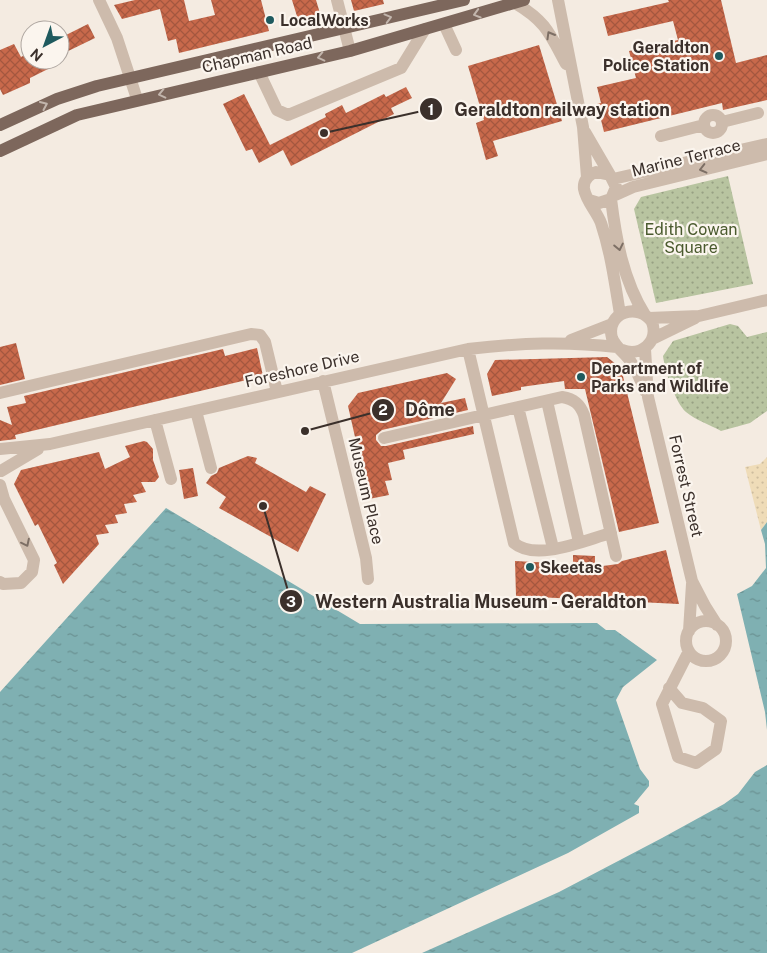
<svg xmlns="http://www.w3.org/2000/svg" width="767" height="953" viewBox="0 0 767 953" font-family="'Public Sans',sans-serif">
<defs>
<pattern id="sand-dots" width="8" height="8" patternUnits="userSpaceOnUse" patternTransform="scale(1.25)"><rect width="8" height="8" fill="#efdcb8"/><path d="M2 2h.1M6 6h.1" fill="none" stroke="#cebd9e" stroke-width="1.8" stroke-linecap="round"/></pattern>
<pattern id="park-dots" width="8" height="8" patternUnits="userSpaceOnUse" patternTransform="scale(1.25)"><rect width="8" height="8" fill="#b8c4a0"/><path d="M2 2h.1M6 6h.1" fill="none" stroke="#97a083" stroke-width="1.8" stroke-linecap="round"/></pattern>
<pattern id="water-ripples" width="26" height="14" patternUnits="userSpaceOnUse" patternTransform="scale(1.25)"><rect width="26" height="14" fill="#7fb0b2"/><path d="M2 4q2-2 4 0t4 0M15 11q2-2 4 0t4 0" fill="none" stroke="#699091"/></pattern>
<pattern id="building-cross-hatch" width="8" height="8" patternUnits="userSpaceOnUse" patternTransform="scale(1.25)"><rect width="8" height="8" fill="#c8694b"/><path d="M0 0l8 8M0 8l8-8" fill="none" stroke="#a4573f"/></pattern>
</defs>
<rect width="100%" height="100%" fill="#f4ebe1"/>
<!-- sand -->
<path fill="url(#sand-dots)" d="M767,457V522L761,530L745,467L760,464Z"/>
<!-- park -->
<path fill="url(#park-dots)" d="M728,176L753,284L656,303L634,209L641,197Z
M730,324L738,326L747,337L767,332V411L750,423L721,431C711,425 695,420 686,412C675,402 665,371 663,356L673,341Z"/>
<!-- water -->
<path fill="url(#water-ripples)" d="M166,508L360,624L597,623L606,630H615L657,660L623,687L616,700L640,769L649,781V786L634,804L639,806V813L568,853L352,953H0V692Z
M767,522V730L765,712L737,594L752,586L766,568L765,544L761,530Z
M767,765V953H422L559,892L662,838L724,804L738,794L755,772Z"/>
<!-- building -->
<path fill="url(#building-cross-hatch)" d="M135,0H184L189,21L215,15L211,0H261L269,31L179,53L176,39L168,41L160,9L122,19L114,5Z
M292,0H316L322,20L300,26Z
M351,0H383L384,4L354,11Z
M668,0H721L736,63L767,55V100L723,110L722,103L604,132L597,104L601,103L597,87L636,78L629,51L678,40L673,21L608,36L603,17L669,2Z
M88,24L95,38L60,55V38Z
M14,44L21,57L30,52V60H49L52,67L30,78V83L3,95L0,89V50Z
M539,45L562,121L493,141L498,156L486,160L476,123L484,120L468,66Z
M406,87L412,98L391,108L394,114L291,166L283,150L259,163L252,149L246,151L223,104L244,94L270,145L326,117L325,114L342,105L346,113L384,94L386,97Z
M16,343L25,379L0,385V347Z
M257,348L263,376L15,435L16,439L0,441V420L12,425L7,407L26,403L24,396L223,349L225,356Z
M607,357L621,368L659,523L619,532L585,389H565L564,381L521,387V390L492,396L487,374L495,360Z
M447,373L456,379L441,403L465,398L468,410L382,430L376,435V440L381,446H386L473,426L474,434L403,450L405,459L388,463L392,480L385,481L389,495L369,499L348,406L358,393Z
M144,441L147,442L153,449V460L159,477L155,482H141L146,492L133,495L137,502L124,504L127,513L115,515L118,523L105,525L109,533L96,535L99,544L63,584L54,565L57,563L38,524L35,526L14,484L21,470L99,452L105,469L130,457L125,446Z
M248,456L257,458L255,463L306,492L310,486L326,494L298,552L219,508L226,497L206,483L211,476L217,473L219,468Z
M193,468L198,496L184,499L179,470Z
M666,550L679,604L516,596L515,561L573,564V555L595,556V567L618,564L622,561Z"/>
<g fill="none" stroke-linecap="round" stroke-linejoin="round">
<!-- minor -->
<path stroke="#cdbbac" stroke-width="12" d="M99,0L117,38L137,99
M337,0L350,51
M558,0L583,127L587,177
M515,3C546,21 550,34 566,64
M444,24L456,50
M259,72L277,110L288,115L401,68L425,29
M704 124a9 9 0 1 1 18 0a9 9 0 1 1-18 0Z
M722,122L758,113
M585,132L610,175
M661,136L704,125
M613,179L767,144
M613,196L633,187L767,154
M611,199C616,239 623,280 645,315
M589,200L599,203L611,199L616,187L610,175L596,172C588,175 583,181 584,189C586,201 597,212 601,223C611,253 615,284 620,314
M649,318L699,316L767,300
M652,339L695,318
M571,340L612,324
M468,349L514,543C536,562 585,540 611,533
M645,349L648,397L692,581L705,606L717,625
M622,350C641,357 659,342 652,322C639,302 605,312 612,338C615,347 626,354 631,362C637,371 641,381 645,391
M323,381L366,558L368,579
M0,393L251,334L260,335L265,342L277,392
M547,401L579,542
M518,407L553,548
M196,411L211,468
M155,420L171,479
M384,438L562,397C574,399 580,404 584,415L616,556
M0,449L50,444L468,349C521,343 564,341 617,347
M1,471L38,449
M0,485L4,499L34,560L32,572L21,583L3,584L0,582
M686 641a20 20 0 1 1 40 0a20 20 0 1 1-40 0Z
M689,631L692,584
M669,688L682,703L703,708L721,721L716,749L696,763L678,757L662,704L689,651"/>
<!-- major -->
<path stroke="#7d675c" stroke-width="12" d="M0,125L57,99L97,86L464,0
M0,151L77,115L350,51L524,0"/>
</g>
<!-- one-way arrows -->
<defs><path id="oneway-chevron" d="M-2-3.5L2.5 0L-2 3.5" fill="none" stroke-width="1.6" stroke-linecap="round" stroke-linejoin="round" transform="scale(1.25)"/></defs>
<g stroke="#c2b5ac">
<use href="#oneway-chevron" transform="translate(477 14) rotate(164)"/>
<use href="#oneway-chevron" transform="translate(388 18) rotate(-15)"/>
<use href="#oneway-chevron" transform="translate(321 57) rotate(167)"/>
<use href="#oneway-chevron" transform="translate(162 94) rotate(167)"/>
<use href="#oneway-chevron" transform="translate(44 105) rotate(-24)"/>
</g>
<g stroke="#7d6f65">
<use href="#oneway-chevron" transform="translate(550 35) rotate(-120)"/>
<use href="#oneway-chevron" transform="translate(703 169) rotate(166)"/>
<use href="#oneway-chevron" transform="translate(619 247) rotate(78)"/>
<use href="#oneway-chevron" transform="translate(26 543) rotate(64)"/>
</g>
<!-- markers -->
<g fill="#1f5a5e" stroke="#fbf5ee" stroke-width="2">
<circle cx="270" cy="20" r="5"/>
<circle cx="719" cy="56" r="5"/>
<circle cx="581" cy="377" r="5"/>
<circle cx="530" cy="567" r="5"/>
</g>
<g text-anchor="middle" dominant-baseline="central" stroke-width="4.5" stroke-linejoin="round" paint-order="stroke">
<!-- poi labels -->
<g font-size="16" font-weight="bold" fill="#3b302b" stroke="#fbf5ee" text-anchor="start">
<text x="280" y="20">LocalWorks</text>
<text x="709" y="47" text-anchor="end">Geraldton<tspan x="709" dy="18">Police Station</tspan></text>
<text x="591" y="368">Department of<tspan x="591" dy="18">Parks and Wildlife</tspan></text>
<text x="540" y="567">Skeetas</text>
</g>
<!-- street labels -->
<g font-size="16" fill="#3b302b" stroke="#fbf5ee">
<text transform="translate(257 55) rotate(-13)">Chapman Road</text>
<text transform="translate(686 158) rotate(-14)">Marine Terrace</text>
<text transform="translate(302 369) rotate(-13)">Foreshore Drive</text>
<text transform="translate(686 486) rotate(77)">Forrest Street</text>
<text transform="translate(366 491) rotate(77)">Museum Place</text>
</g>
<!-- park labels -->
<g font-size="16" fill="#4a5a2e" stroke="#fbf5ee">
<text x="691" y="229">Edith Cowan<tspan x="691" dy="18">Square</tspan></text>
</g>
</g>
<!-- callouts -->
<path fill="none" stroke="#3b302b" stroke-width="2" d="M324 133L431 109M305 431L383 410M263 506L291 601"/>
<g fill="#3b302b" stroke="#fbf5ee" stroke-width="2">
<circle cx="324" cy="133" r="5"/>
<circle cx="305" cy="431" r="5"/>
<circle cx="263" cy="506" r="5"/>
<circle cx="431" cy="109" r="12"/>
<circle cx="383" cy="410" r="12"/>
<circle cx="291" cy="601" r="12"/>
</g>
<g font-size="15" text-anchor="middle" font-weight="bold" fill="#fff">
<text x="431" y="115">1</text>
<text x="383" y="415">2</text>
<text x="291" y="607">3</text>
</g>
<g font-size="18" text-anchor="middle" font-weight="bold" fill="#3b302b" stroke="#fbf5ee" stroke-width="4.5" stroke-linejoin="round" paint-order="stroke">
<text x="562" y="116">Geraldton railway station</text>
<text x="430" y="416">Dôme</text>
<text x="481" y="608">Western Australia Museum - Geraldton</text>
</g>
<!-- north arrow -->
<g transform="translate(45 45) rotate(221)"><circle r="24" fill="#fbf5ee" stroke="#aea6a0"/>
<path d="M0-4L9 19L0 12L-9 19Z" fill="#1f5a5e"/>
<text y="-8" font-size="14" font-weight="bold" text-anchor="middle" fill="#3b302b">N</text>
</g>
</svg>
